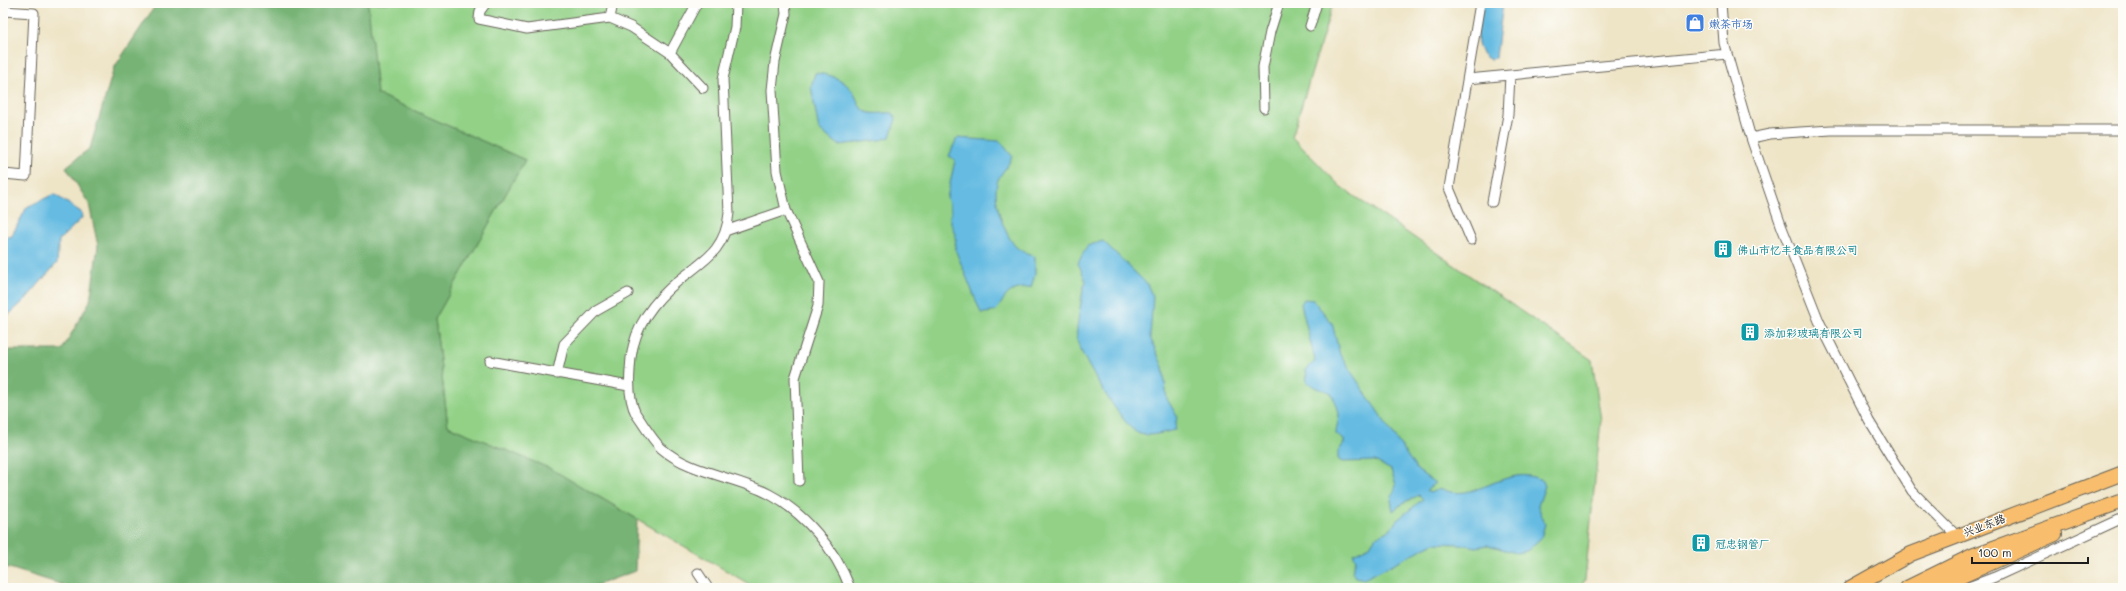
<svg xmlns="http://www.w3.org/2000/svg" width="2126" height="591" viewBox="0 0 2126 591" font-family="Mali,'LXGW WenKai TC',sans-serif">
<rect width="100%" height="100%" fill="#fdfcf7"/>
<filter id="ink" filterUnits="userSpaceOnUse"><feTurbulence type="fractalNoise" baseFrequency=".025" numOctaves="2"/><feDisplacementMap in="SourceGraphic" scale="8" xChannelSelector="R" yChannelSelector="G"/><feConvolveMatrix kernelMatrix="1 2 1 2 8 2 1 2 1" color-interpolation-filters="sRGB"/></filter>
<filter id="wash" filterUnits="userSpaceOnUse"><feTurbulence type="fractalNoise" baseFrequency=".012" numOctaves="4" result="noise"/><feDisplacementMap in="SourceGraphic" scale="16" xChannelSelector="R" yChannelSelector="G"/><feGaussianBlur stdDeviation="0.9" result="paint"/><feColorMatrix in="noise" values="0 0 0 0 0 0 0 0 0 0 0 0 0 0 0 0 0 1.4 0 .05"/><feComposite in="paint" operator="in"/></filter>
<g filter="url(#wash)">
<rect width="100%" height="100%" fill="#eee4c6"/>
<!-- green -->
<path fill="#93d187" stroke="#587652" d="M368,3H1333L1292,137L1341,187L1592,360L1601,420L1585,580L1580,588H756L551,469L448,426L435,319L525,160L377,94Z"/>
<!-- forest -->
<path fill="#76b374" stroke="#496848" d="M157,3H368L377,94L525,160L435,319L448,426L551,469L637,519L635,571L589,588H73L3,566V353L10,350H62L90,301L98,246L89,204L66,167L90,148L114,68Z"/>
<!-- water -->
<path fill="#65bbe2" stroke="#406c7f" d="M1483,3H1503L1496,57L1491,60C1469,51 1480,21 1483,3Z
M815,73C830,74 844,79 853,92C858,99 858,109 867,112C874,115 885,112 893,113L896,119L890,137L880,140L839,145L819,130L811,87Z
M957,138L1000,141L1012,156C1009,166 1002,171 998,180C991,197 1004,234 1016,247C1021,252 1030,253 1035,257V275L1031,287C1023,288 1012,289 1007,295C996,308 1001,313 981,313L955,249L956,237L950,220L951,210L947,198L955,160L949,156Z
M54,194L81,212L82,218L59,240L57,263L25,300L3,320V236L11,237L27,207Z
M1103,241L1147,284L1153,297L1150,337L1163,367L1167,399L1177,416L1175,430C1164,432 1145,439 1136,432C1120,421 1082,359 1077,340C1075,331 1082,300 1083,289L1086,281L1078,263L1087,246Z
M1304,299L1313,300L1332,323L1340,355L1417,470L1435,483L1426,490L1430,493L1440,488C1474,507 1508,460 1543,481L1545,486L1538,506L1545,524L1541,538L1527,551L1516,553L1488,545L1476,547L1460,544L1434,543L1364,579L1355,577L1352,572L1356,559L1353,554L1370,546L1375,538L1392,528L1396,521L1423,499L1419,495L1403,503L1393,511L1391,500L1396,485L1391,470L1375,461L1342,462L1338,459V452L1344,443V440L1336,434C1336,428 1338,423 1339,417C1339,408 1335,400 1330,392L1316,388L1307,382L1306,370L1315,361L1301,304Z"/>
</g>
<g filter="url(#ink)">
<g fill="none" stroke-linecap="round" stroke-linejoin="round">
<defs>
<path id="street" d="M486,3L480,11L479,19L527,29L610,18L631,27L670,53L703,88
M736,3L735,27L723,79L729,213C725,256 697,263 670,288C645,311 631,336 630,370C629,384 629,401 636,414C644,425 651,438 661,448C691,474 735,476 769,494C805,513 836,550 850,588
M785,3L786,14L775,62L772,90L777,171L786,210L819,282L818,306L795,378L799,481
M1721,3L1724,43L1751,138L1781,225L1819,321L1869,421L1912,491L1956,535
M3,11L34,13L26,176L3,174
M610,18L613,3
M1310,26L1317,3
M670,53L697,3
M1468,79L1727,54
M1264,108L1263,67L1270,32L1279,3
M1751,138L1770,134L1831,130H2123
M1492,202L1508,115L1510,75
M728,230L786,210
M1471,240L1449,188L1480,3
M490,361L629,386
M557,374L564,344L596,311L628,293
M698,573L708,588
M1966,588L1995,577L2123,518"/>
<path id="primary" d="M1850,588L1911,554L2123,473
M1907,588L1974,555L2123,501
M1935,588L2055,534"/>
</defs>
<!-- street casing -->
<use href="#street" stroke="#666258" stroke-width="11"/>
<!-- primary casing -->
<use href="#primary" stroke="#666258" stroke-width="16"/>
<!-- street -->
<use href="#street" stroke="#fff" stroke-width="9"/>
<!-- primary -->
<use href="#primary" stroke="#f9be6d" stroke-width="14"/>
</g>
</g>
<!-- icons -->
<defs>
<symbol id="shop-square" viewBox="-11 -11 22 22"><rect x="-9" y="-9" width="18" height="18" rx="4" fill="#3f7fe0" stroke="#fdfcf7"/><path d="M-5-2.5h2.3a2.7 3.5 0 0 1 5.4 0H5L5.5 6h-11ZM-1.5-2.5h3a1.5 2.3 0 0 0-3 0Z" fill="#fff"/></symbol>
<symbol id="building-square" viewBox="-11 -11 22 22"><rect x="-9" y="-9" width="18" height="18" rx="4" fill="#0f9aa8" stroke="#fdfcf7"/><path d="M-4-6H4V6H1V3H-1V6H-4ZM-2.5-4.3h1.7v1.8h-1.7ZM.8-4.3h1.7v1.8H.8ZM-2.5-1h1.7V.8h-1.7ZM.8-1h1.7V.8H.8Z" fill="#fff"/></symbol>
</defs>
<g fill-rule="evenodd">
<use href="#shop-square" x="1684" y="12" width="22" height="22"/>
<use href="#building-square" x="1712" y="238" width="22" height="22"/>
<use href="#building-square" x="1739" y="321" width="22" height="22"/>
<use href="#building-square" x="1690" y="532" width="22" height="22"/>
</g>
<g text-anchor="middle" dominant-baseline="central" stroke-width="3" stroke-linejoin="round" paint-order="stroke">
<!-- shop labels -->
<g font-size="11" fill="#366cbe" stroke="#fdfcf7" text-anchor="start">
<text x="1709" y="23">嫩茶市场</text>
</g>
<!-- culture labels -->
<g font-size="11" fill="#0d838f" stroke="#fdfcf7" text-anchor="start">
<text x="1737" y="249">佛山市忆丰食品有限公司</text>
<text x="1764" y="332">添加彩玻璃有限公司</text>
<text x="1715" y="543">冠忠钢管厂</text>
</g>
<!-- street labels -->
<g font-size="11" fill="#1c1c1c" stroke="#fdfcf7">
<text transform="translate(1984 525) rotate(-21)">兴业东路</text>
</g>
</g>
<!-- margin -->
<rect width="2126" height="591" fill="none" stroke="#fdfcf7" stroke-width="16"/>
<!-- scale -->
<path d="M1972 557v6h116v-6" fill="none" stroke="#1c1c1c" stroke-width="2"/>
<text x="1978" y="557" font-size="12" fill="#1c1c1c" stroke="#fdfcf7" stroke-width="3" paint-order="stroke">100 m</text>
</svg>
